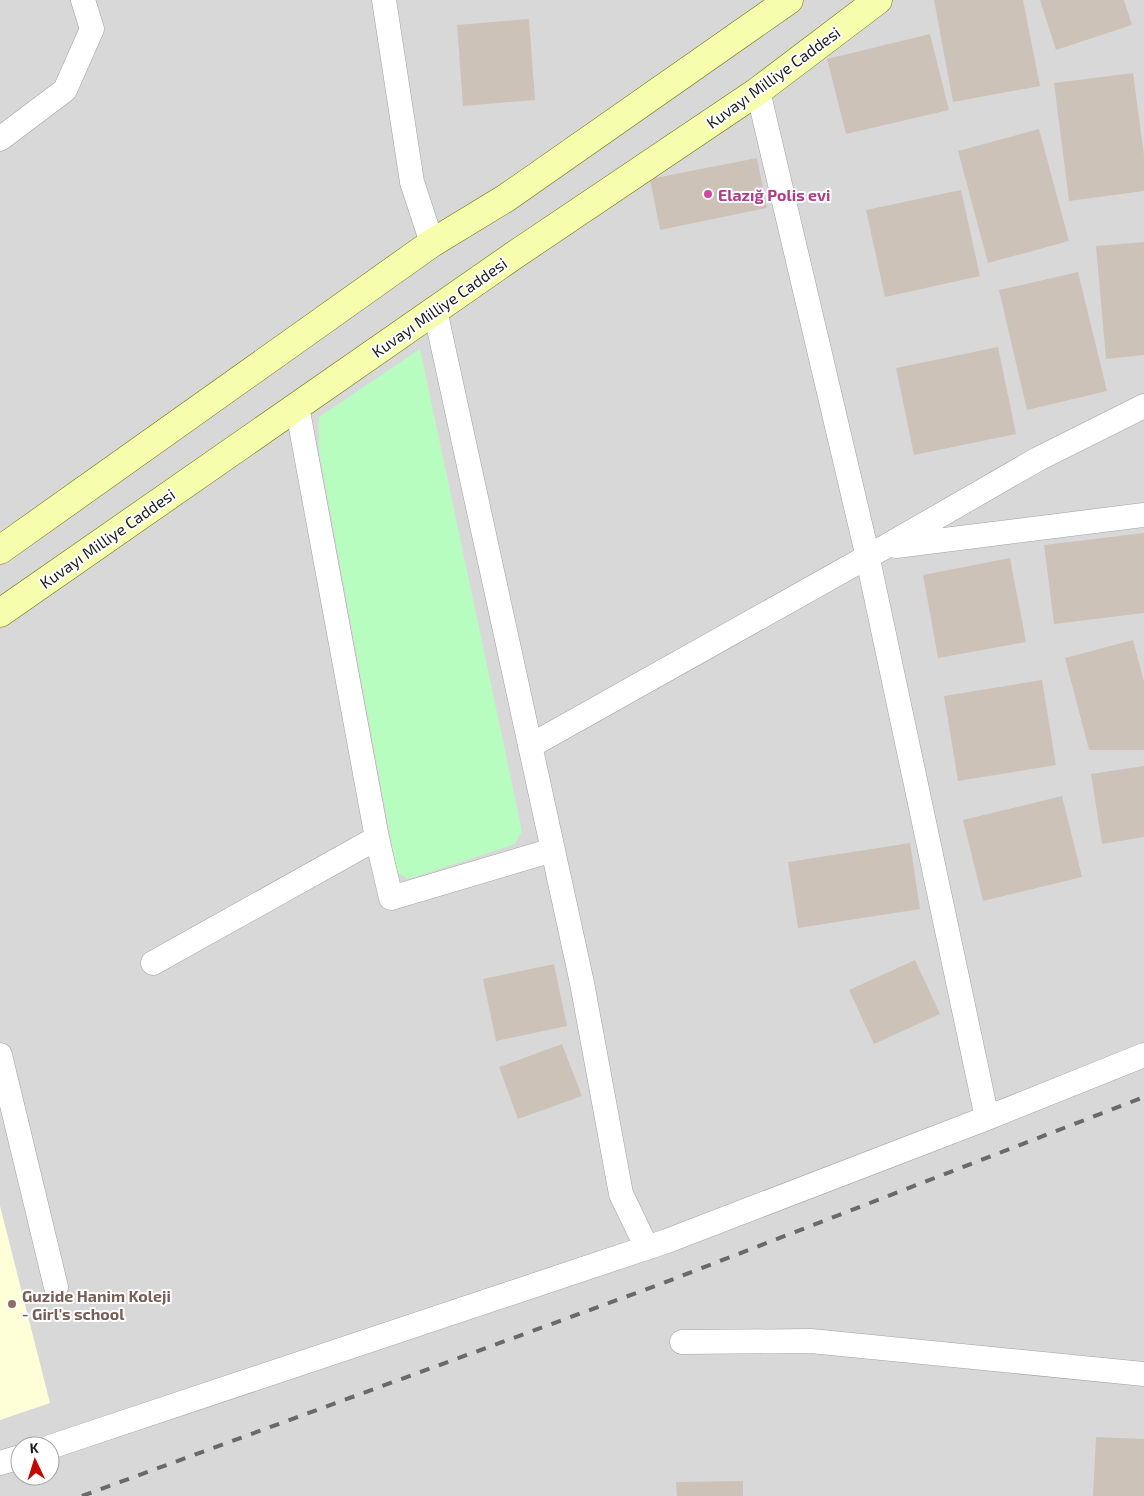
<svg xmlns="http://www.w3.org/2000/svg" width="1144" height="1496" viewBox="0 0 1144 1496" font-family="'Exo 2',sans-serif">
<rect width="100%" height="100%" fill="#ede9df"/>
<!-- residential -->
<path fill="#d9d8d8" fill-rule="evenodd" d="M0,0H1144V1485L1109,1496H0ZM20,1446H50V1476H20Z"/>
<!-- education -->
<path fill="#feffd7" d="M0,1206L50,1403L0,1420Z"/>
<!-- park -->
<path fill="#b7fdbf" d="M420,349L522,831L515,844L408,879L397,872L319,450V417Z"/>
<!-- building -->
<path fill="#cdc2b8" d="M934,0H1023L1040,86L953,102Z
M1040,0H1124L1132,25L1056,50Z
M529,19L535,100L463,106L457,25Z
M930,34L949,110L846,134L827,59Z
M1133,73L1144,155V191L1069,201L1054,83Z
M1039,129L1069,241L988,263L958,151Z
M757,158L767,208L660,230L650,179Z
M961,190L980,276L885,297L866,210Z
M1144,242V355L1106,359L1096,246Z
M1078,272L1107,391L1027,410L999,290Z
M998,347L1016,434L914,455L896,368Z
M1144,533V613L1054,624L1044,545Z
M1010,558L1026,642L938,658L923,575Z
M1133,640L1144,682V750H1089L1065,658Z
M1042,680L1056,765L958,781L944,696Z
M1144,766V837L1102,844L1091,774Z
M1062,796L1082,877L983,901L963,820Z
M910,843L920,909L798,928L788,862Z
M915,960L940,1014L874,1044L849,990Z
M554,964L567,1026L496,1041L483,979Z
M562,1044L582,1096L518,1119L499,1067Z
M1096,1437L1144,1439V1496H1093Z
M743,1481V1496H677L676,1482Z"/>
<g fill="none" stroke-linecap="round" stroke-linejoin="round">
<defs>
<path id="street" d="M384,0L412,182L432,243
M758,91L865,545L987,1118
M0,139L65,90L92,29L83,0
M435,310L582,983L621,1194L647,1248
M297,406L377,838L391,898L553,850
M896,546L1144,515
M530,746L885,547L1038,459L1144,406
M153,963L377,838
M0,1055L56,1287
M682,1342L811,1341L1144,1374
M50,1447L667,1241L987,1118L1144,1055
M0,1463L20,1457"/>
<path id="secondary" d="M0,550L432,243L506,198L789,0
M0,613L516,254L758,91L878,0"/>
</defs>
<!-- street casing -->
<use href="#street" stroke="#a2a2a2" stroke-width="25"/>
<!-- secondary casing -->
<use href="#secondary" stroke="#637400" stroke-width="29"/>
<!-- street -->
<use href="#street" stroke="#fff" stroke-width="24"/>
<!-- secondary -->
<use href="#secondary" stroke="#f6fdad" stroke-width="28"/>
<!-- rail -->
<path stroke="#696969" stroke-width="4" stroke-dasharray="10 10" stroke-linecap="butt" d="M82,1496L658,1285L1144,1097"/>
</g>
<!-- markers -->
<circle fill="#d1479c" stroke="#fff" stroke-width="2" cx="708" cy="194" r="5"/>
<circle fill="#8d6e63" stroke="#fff" stroke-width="2" cx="12" cy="1304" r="5"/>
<g text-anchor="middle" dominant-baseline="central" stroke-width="4" stroke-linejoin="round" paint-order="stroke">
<!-- street labels -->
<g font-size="16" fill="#1b1b1b" stroke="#fff">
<text transform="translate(773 77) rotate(-36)">Kuvayı Milliye Caddesi</text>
<text transform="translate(439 307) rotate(-35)">Kuvayı Milliye Caddesi</text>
<text transform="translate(107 538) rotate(-35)">Kuvayı Milliye Caddesi</text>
</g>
<!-- hotel labels -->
<g font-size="16" font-weight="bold" fill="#b23c85" stroke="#fff" text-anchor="start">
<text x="718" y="194">Elazığ Polis evi</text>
</g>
<!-- education labels -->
<g font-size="16" font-weight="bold" fill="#785e54" stroke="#fff" text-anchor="start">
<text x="22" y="1295">Guzide Hanim Koleji<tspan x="22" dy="18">- Girl's school</tspan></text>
</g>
</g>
<!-- north arrow -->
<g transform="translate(35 1461) rotate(356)"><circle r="24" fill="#ffffff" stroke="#a4a4a4"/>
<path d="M0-4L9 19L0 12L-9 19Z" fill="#c60700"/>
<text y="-8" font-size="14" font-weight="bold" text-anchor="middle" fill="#1b1b1b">K</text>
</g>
</svg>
